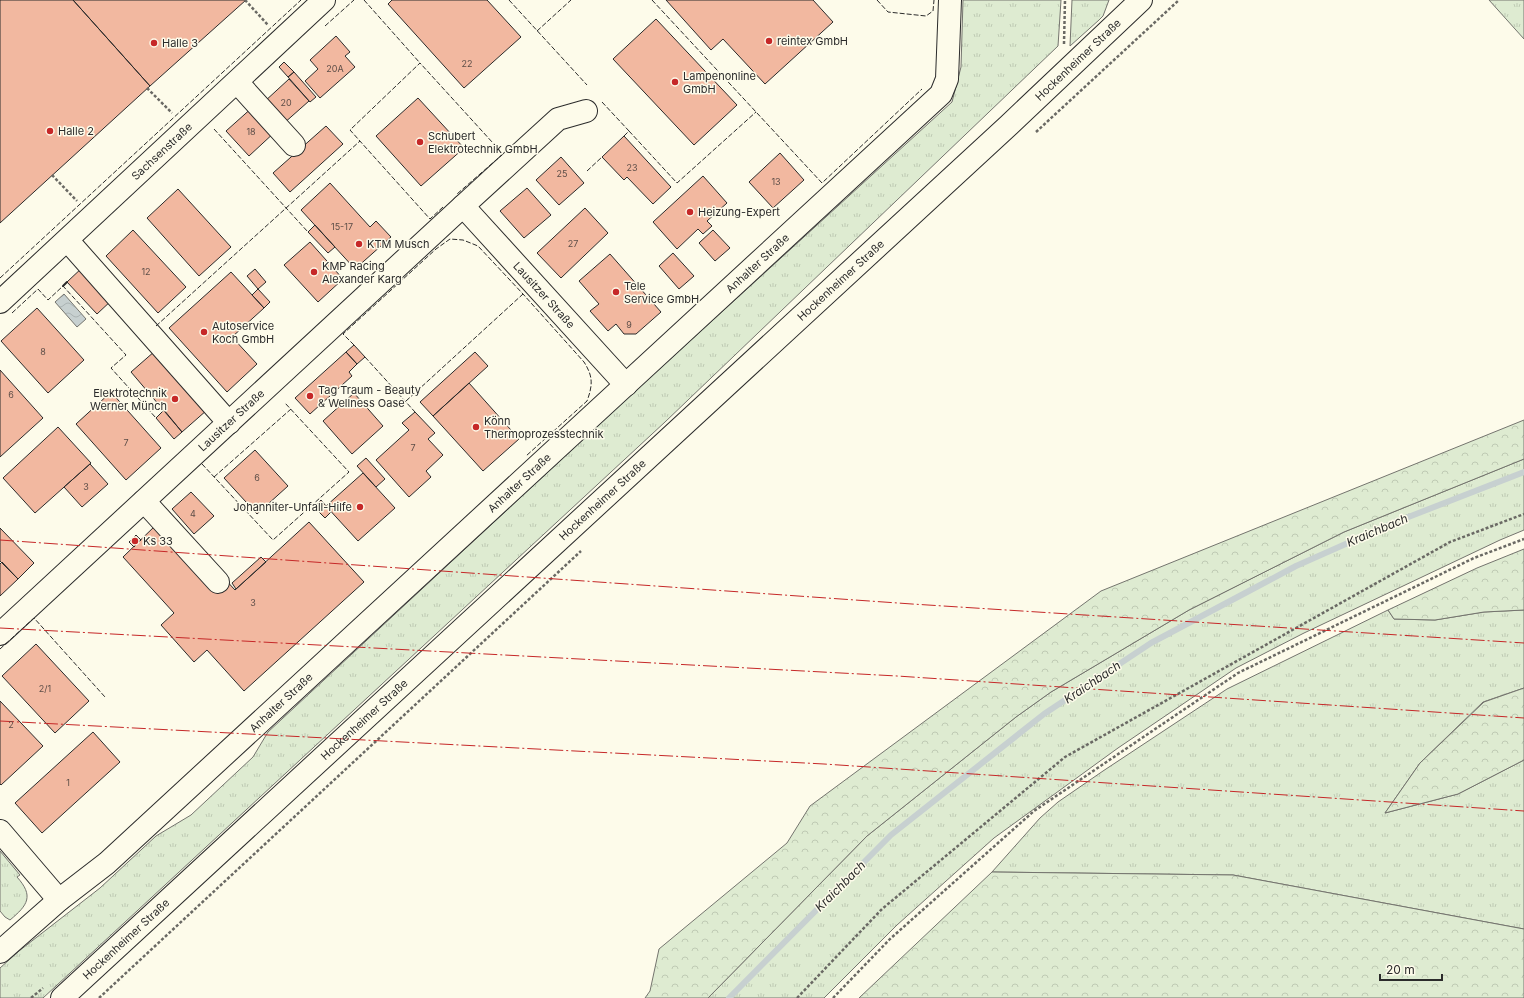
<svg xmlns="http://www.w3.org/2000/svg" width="1524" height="998" viewBox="0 0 1524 998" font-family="Inter,sans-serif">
<defs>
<pattern id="grass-tufts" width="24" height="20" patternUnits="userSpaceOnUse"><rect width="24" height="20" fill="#deebd1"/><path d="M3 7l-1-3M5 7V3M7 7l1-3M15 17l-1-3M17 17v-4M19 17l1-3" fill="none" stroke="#bfcab4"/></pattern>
<pattern id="forest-crowns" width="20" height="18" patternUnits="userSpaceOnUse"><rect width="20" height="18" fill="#deebd1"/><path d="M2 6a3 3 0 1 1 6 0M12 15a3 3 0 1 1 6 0" fill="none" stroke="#bfcab4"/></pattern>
<pattern id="water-waves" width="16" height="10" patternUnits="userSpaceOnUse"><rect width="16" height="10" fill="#c7d0d0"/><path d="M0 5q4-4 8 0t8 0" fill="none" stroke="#abb3b3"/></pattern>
</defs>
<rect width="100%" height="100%" fill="#fdfbea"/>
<!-- grass -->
<path fill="url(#grass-tufts)" stroke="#74746e" d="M963,0H1061L1058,46L665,422L43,998H0V968L19,951L100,888L156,836L191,815L253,757L268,732L634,392L952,102L961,67Z
M1072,0H1109L1103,16L1099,20L1070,46Z
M1489,0H1524V39Z
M1524,459V530L1500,540L1304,633L1236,668L1118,748L994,838L897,925L824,998H708L867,836L1016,717L1051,692L1189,610L1344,532Z
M1388,610L1394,619L1435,620L1484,612L1524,610V688L1483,702L1420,763L1385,813L1458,794L1524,760V929L1233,875L992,872L1040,818L1058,802L1103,771L1227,689Z
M0,851L20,875L17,877C34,896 28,905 10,920L5,917L0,911Z"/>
<!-- forest -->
<path fill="url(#forest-crowns)" stroke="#74746e" d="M1524,420V459L1344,532L1189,610L1051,692L1016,717L867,836L708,998H645L650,991L659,949L787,843L810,806L1101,591Z
M1524,549V610L1484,612L1435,620L1394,619L1388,610L1477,568Z
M1524,688V760L1458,794L1385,813L1420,763L1484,702Z
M992,872L1233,875L1524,929V998H859Z"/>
<!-- water -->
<path fill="url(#water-waves)" stroke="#74746e" d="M64,294L86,319L77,327L55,302Z"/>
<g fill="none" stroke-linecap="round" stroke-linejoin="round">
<!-- stream -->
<path stroke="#c7d0d0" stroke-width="6" d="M729,998L891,835L1044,714L1151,643L1296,566L1393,523L1524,472"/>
</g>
<!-- building -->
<path fill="#f2b8a0" stroke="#2b2b2b" d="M0,0H73L150,86L0,223Z
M73,0H246L150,86Z
M392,0H487L521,37L464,88L388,4Z
M666,0H813L833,22L765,84L723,39L711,50Z
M656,19L737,105L694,145L613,59Z
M336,36L350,52L345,56L355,67L320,98L305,81L318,69L310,60Z
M284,62L294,72L288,77L279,67Z
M294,72L316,97L310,102L288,77Z
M289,79L309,101L283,124L264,102Z
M418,98L464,148L421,186L376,136Z
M254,106L276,131L249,156L226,131Z
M326,126L343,144L290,192L273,173Z
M624,136L671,187L653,204L627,177L624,180L602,157Z
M780,153L804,180L773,208L749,182Z
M561,157L584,183L559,205L536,180Z
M703,176L727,203L707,221L712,226L703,234L698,229L677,249L653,222Z
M330,183L370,227L376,221L391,237L355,269L301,210Z
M527,188L551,215L524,238L500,211Z
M178,189L231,247L199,276L147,218Z
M585,208L608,233L561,278L537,253Z
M315,225L335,247L328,253L308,232Z
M133,230L186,287L158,313L106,256Z
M713,230L730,248L715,261L699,243Z
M310,242L343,279L318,302L284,265Z
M673,253L694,276L679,289L659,266Z
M610,254L661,312L636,334H624L616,324L608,331L590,311L599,304L579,281Z
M84,266L113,299L97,314L67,282Z
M255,269L266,282L258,289L247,276Z
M231,272L264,308L232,337L257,364L227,392L169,328Z
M258,289L270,302L264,308L252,295Z
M37,308L84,360L48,393L1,341Z
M354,345L365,357L357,364L346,352Z
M155,351L207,410L182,432L131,372Z
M346,352L357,364L349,372L352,376L310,414L295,398Z
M475,352L488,366L433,416L420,402Z
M0,370L43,418L0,457Z
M469,383L519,439L483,471L433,416Z
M111,392L161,448L126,480L76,424Z
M354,393L383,426L352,454L323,421Z
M164,410L182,432L174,439L156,418Z
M415,412L435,433L428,439L443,455L426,471L431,477L409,497L376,460L409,430L402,423Z
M58,427L91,463L35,513L3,478Z
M255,450L288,486L257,514L224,478Z
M366,458L385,479L376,487L357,466Z
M90,464L108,484L82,507L64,487Z
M363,473L395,508L358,541L326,506Z
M191,492L214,516L194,534L172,509Z
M321,500L331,512L325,518L314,507Z
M309,522L364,582L244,691L207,650L194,662L161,625L174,613L123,557L157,524L223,577L235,590Z
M0,528L34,563L18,579L0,561Z
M136,535L141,540L134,547L129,542Z
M261,557L266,562L236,589L232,583Z
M2,562L18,579L0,596V564Z
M36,644L89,701L55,733L2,676Z
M0,701L43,746L1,785L0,784Z
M93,732L120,762L42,833L15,803Z"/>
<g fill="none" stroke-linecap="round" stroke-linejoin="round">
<defs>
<g id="minor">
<path d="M237,82L294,145"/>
<path d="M463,206L558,119L586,111"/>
<path d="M68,241L229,423"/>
<path id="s1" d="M0,302L324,0"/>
<path d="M144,501L218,582"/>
<path id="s2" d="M0,634L463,206L626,385"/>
<path d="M0,831L59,900"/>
<path id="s3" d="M0,952L59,900L107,863L941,94L947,79L950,0"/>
<path id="s4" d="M62,998L1009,125L1141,0"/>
</g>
</defs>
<!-- minor casing -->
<use href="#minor" stroke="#2b2b2b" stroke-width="24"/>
<!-- path -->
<path stroke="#6a6964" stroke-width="2.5" stroke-dasharray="3 2" stroke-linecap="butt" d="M245,0L268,25
M1064,44L1065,0
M147,88L172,113
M1036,132L1179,0
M52,175L77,201
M31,998L43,988
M99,998L581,551
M797,998L882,909L1065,757L1450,542L1524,514
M833,998L890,939L1034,811L1238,673L1474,558L1524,539"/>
<!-- minor -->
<use href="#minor" stroke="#fdfbea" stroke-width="22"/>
<!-- fence -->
<path stroke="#2b2b2b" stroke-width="1" stroke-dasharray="5 2" stroke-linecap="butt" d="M364,0L420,63
M509,0L587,85
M652,0L822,183L922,89
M877,0L888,12L926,16L933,11L934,0
M325,26L354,0
M537,31L571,0
M602,102L629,131
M214,129L308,232
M624,136L629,131L677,183L756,112
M587,171L602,157
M443,207L430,219L350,130L420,63L503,154L457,194
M0,278L301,0
M12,313L38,289L48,300L63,286L126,355L111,368L156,418
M156,326L360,141
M354,345L343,334L436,249L450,239L463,240L478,246L523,294L584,362C593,376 593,385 587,401L526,456
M365,357L415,412
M406,401L523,294
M202,464L273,540L349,472L285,403
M214,477L291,409
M0,649L34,618L105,697"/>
<!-- wall -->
<path stroke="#2b2b2b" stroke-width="2" d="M63,286L67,282"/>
<!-- power -->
<path stroke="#c62828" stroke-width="1" stroke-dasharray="14 3 2 3" stroke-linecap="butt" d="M0,540L912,604L1524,643
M0,628L897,676L1524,718
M0,721L824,764L1524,811"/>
</g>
<!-- markers -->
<g fill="#c62828" stroke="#fdfbea" stroke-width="1.5">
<circle cx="769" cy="41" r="4"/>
<circle cx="154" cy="43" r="4"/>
<circle cx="675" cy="82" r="4"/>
<circle cx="50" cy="131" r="4"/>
<circle cx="420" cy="142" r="4"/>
<circle cx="690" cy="212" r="4"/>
<circle cx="359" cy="244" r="4"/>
<circle cx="314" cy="272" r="4"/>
<circle cx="616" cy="292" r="4"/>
<circle cx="204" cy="332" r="4"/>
<circle cx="310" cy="396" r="4"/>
<circle cx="175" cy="399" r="4"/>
<circle cx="476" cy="427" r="4"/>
<circle cx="360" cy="507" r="4"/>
<circle cx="135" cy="541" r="4"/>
</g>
<g text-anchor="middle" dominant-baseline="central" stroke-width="3" stroke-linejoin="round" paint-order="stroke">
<!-- number labels -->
<g font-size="9" fill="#5d4e48">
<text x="467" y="63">22</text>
<text x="335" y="68">20A</text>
<text x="286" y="102">20</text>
<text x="251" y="131">18</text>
<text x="632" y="167">23</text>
<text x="562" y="173">25</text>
<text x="776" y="181">13</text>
<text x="342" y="226">15-17</text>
<text x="573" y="243">27</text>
<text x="146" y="271">12</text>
<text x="629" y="324">9</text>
<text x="43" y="351">8</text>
<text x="11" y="394">6</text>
<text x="126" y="442">7</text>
<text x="413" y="447">7</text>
<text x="257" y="477">6</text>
<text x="86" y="486">3</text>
<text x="193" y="513">4</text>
<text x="253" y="602">3</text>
<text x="45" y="688">2/1</text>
<text x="11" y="724">2</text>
<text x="68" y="782">1</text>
</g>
<!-- poi labels -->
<g font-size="11" fill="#2b2b2b" stroke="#fdfbea" text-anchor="start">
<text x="777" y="41">reintex GmbH</text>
<text x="162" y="43">Halle 3</text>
<text x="683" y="76">Lampenonline<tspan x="683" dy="13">GmbH</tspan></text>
<text x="58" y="131">Halle 2</text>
<text x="428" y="136">Schubert<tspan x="428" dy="13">Elektrotechnik GmbH</tspan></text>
<text x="698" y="212">Heizung-Expert</text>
<text x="367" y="244">KTM Musch</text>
<text x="322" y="266">KMP Racing<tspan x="322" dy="13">Alexander Karg</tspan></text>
<text x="624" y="286">Tele<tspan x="624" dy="13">Service GmbH</tspan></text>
<text x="212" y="326">Autoservice<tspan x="212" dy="13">Koch GmbH</tspan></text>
<text x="318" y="390">Tag Traum - Beauty<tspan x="318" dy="13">&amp; Wellness Oase</tspan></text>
<text x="167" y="393" text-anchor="end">Elektrotechnik<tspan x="167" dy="13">Werner Münch</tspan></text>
<text x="484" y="421">Könn<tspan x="484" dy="13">Thermoprozesstechnik</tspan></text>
<text x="352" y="507" text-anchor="end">Johanniter-Unfall-Hilfe</text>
<text x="143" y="541">Ks 33</text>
</g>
<!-- street labels -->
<g font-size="11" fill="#2b2b2b" stroke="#fdfbea">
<text stroke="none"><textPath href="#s4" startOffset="1383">Hockenheimer Straße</textPath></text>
<text stroke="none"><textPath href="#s1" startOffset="221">Sachsenstraße</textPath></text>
<text stroke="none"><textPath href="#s3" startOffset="1024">Anhalter Straße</textPath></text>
<text stroke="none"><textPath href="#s4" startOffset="1059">Hockenheimer Straße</textPath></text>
<text stroke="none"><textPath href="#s2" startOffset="751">Lausitzer Straße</textPath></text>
<text stroke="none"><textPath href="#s2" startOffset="315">Lausitzer Straße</textPath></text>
<text stroke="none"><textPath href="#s3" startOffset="700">Anhalter Straße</textPath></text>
<text stroke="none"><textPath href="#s4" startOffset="735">Hockenheimer Straße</textPath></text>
<text stroke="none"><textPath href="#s3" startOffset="376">Anhalter Straße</textPath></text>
<text stroke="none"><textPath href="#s4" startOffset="411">Hockenheimer Straße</textPath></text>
<text stroke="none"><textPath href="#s4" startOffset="87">Hockenheimer Straße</textPath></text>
</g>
<!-- water labels -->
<g font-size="12" font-style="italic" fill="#2b2b2b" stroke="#fdfbea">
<text transform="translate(1377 530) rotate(-23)">Kraichbach</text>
<text transform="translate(1092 682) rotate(-34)">Kraichbach</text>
<text transform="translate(840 886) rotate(-45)">Kraichbach</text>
</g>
</g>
<!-- scale -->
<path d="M1380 974v6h62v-6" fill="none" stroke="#2b2b2b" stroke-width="2"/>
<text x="1386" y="974" font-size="12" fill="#2b2b2b" stroke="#fdfbea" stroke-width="3" paint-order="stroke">20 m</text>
</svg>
